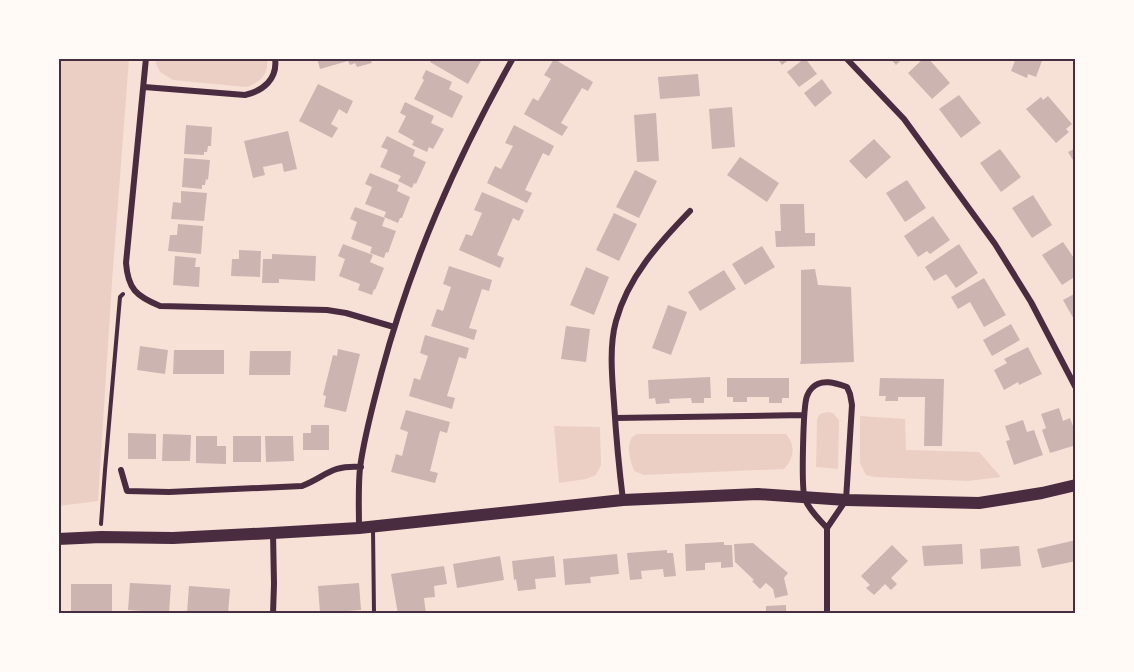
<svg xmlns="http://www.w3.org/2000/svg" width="1134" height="672" viewBox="0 0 1134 672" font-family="Karla,sans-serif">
<rect width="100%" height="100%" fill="#f7e1d7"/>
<!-- green -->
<path fill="#ebcfc5" d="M58,59H129L112,282L98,501L59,506Z
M156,59H267C269,74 260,83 246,87L173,80L160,72L156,64Z
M827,412L833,413L839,420L838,469L816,467L817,419L820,414Z
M860,416L905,419L906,450L979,452L1001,477L968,481L874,477L866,475L860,463Z
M554,426L600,427L601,465L596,475L586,479L559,483Z
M637,434H786C796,446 794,458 784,469L644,475L634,471C630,459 626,448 632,437Z"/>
<!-- building -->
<path fill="#ccb4b1" d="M317,58H370L372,63L357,67L355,63L350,65L348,61L320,69Z
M432,58H476L481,61L468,84L430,62Z
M777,58H791L782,65Z
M805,58L817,74L799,87L787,72Z
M890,58H903L896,65Z
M924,58H928L950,83L932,99L908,73Z
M1016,58H1043L1036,77L1028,74L1027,78L1011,71Z
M554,59L593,82L588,91L582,88L561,123L568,127L562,136L524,114L533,98L538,101L551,79L544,75Z
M426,70L452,82L449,89L463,96L452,118L414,99L424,80L422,78Z
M698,74L700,96L660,99L658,77Z
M822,79L832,93L815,107L804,93Z
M318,84L353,101L347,114L339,109L331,124L338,128L332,138L299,121Z
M959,95L981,123L961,138L939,109Z
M1048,96L1072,124L1066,129L1069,132L1056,143L1026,109L1041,97L1043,100Z
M405,102L434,116L431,123L444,129L433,149L429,147L427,152L412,145L414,141L398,132L406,116L400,113Z
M732,107L735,147L712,149L709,109Z
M656,113L659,161L637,162L634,115Z
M186,125L212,127L211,146H208L207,152H204V155L184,154Z
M514,125L554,146L549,156L543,153L525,190L532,193L527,203L487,183L495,166L501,169L513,146L505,143Z
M288,131L297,169L284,172L282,163L263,167L265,175L253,178L244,141Z
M387,136L415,150L413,156L426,162L416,184L414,183L412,188L398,181L401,176L380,167L388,150L381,147Z
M874,139L891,157L866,179L849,161Z
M1076,148V165L1068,152Z
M1000,149L1021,177L1001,192L980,163Z
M740,157L779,183L767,202L727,175Z
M184,158L210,160L208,180L206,179L205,185H202V189L182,187Z
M635,170L657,181L639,218L616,207Z
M370,173L399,185L397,191L410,197L402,218H400L398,223L384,217L386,212L365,204L372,187L365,184Z
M907,180L926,208L905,222L886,193Z
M181,191L207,193L204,221L171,219L173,202L181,203Z
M482,192L524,210L519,221L513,218L497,255L504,258L500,268L459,250L466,234L472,236L482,213L474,210Z
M1033,195L1052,225L1032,238L1012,208Z
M780,204H804L805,233H815V246L776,247L775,231H781Z
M355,207L385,218L382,226L396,231L388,253L386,252L384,258L370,253L372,247L351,239L357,222L350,219Z
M614,213L637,224L619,261L596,250Z
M933,216L950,240L930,254L927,251L918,257L904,236Z
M178,224L203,226L201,254L168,251L170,235H177Z
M1063,242L1076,261V276L1062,285L1042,255Z
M343,244L373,255L370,262L384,268L375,290L374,289L372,295L358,290L360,284L339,276L345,259L338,256Z
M959,244L978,273L956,288L946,274L934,281L925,267Z
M762,246L775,267L745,285L732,264Z
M239,250L261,251L260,277L231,276L232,259H239Z
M272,254L316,256L315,281L279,279V283H262L263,259H272Z
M175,256L196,258L195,267H200L199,287L173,285Z
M449,266L492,280L489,291L482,289L469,328L477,330L474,340L431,326L437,309L443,311L451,287L443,284Z
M586,267L609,277L594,315L570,305Z
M815,269L818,285L851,287L854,362L800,364L801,360V270Z
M724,270L736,289L700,311L688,292Z
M984,278L1006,315L984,327L970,302L958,309L951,297Z
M1076,293V323L1063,300Z
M668,305L687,312L671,355L652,348Z
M1011,324L1020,340L992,356L983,340Z
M566,326L590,329L586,362L561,359Z
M425,335L469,348L466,359L459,357L447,396L455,398L452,409L409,396L414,378L420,380L428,356L420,353Z
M140,346L168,350L165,374L137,370Z
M1028,347L1042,374L1019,385L1018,382L1004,390L994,370L1007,363L1004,359Z
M338,349L360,354L346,412L324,407L326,396L323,395L333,355L337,356Z
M174,350H224V374H173Z
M250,351H291L290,375H249Z
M710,377L711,398H704V403H692L691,398L669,399L670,403L656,404L655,398L649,399L648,380Z
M727,378H789V398H782V403H769V397H747V402H733V397H727Z
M880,378L944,379L942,446H924L925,397H898V401H885L886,396H879Z
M1059,408L1063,421L1070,418L1076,434V445L1050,453L1042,430L1046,428L1041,414Z
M406,410L450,422L447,433L440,431L430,471L438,473L435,483L391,472L396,454L402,456L408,432L400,429Z
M1023,420L1027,432L1034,430L1043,455L1014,465L1006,441L1010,440L1005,426Z
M311,425H329V450H303V433H311Z
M128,433L156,434V459H128Z
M163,434L191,435L190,461H162Z
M196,436H217V446H226V464L196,463Z
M233,436H261V462H233Z
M265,436H293L294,461L266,462Z
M1076,540V561L1042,568L1037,549Z
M724,542V545H732L733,567L721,568V562L705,563V570L686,571L685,544Z
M753,543L788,573L784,578L788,595L775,598L773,589L766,583L760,589L752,581L754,580L735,562L734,544Z
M962,544L963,564L924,566L922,546Z
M892,545L908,561L891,578L897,584L891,590L885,584L874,595L866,588L870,585L861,576Z
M1019,546L1021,566L981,569L980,549Z
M667,550V553H673L676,576L664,577L663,569L641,571L642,579L630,580L627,553Z
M617,554L619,574L590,577L591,583L565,585L563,559Z
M500,556L504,580L457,588L453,564Z
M554,556L556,577L535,579L536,589L518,591L516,579L514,580L512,561Z
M444,566L447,584L434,586L435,597L424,598L426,614H398L391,574Z
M130,583L171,585L169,613L128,610Z
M359,583L361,610L320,613L318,586Z
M71,584H112V611H71Z
M189,586L230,589L228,614L187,613Z
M786,605V614H766V606Z
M863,611H890V614H863Z"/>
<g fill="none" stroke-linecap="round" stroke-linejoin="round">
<!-- path -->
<path stroke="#4a2c40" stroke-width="4" d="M101,524L105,470L120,297L123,294"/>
<!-- service -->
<path stroke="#4a2c40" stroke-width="4" d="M373,529L374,614"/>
<!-- minor -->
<path stroke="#4a2c40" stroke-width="6" d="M146,58L126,263C128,289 136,296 160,306L327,310L346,313L394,327
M846,58L904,119L995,244L1031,302L1076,388
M144,87L245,95C263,91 278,79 275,58
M615,418L804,415
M121,470L127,491L169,492L302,486C327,476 330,465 361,467
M623,500C619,468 616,435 614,403C612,377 609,346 616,321C628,277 659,243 690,211
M359,528C359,508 358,488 360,468C364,437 373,405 381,374C411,261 456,160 513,58
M273,533L274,584L273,614
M827,614V528L846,500L852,405L850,394L847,387C836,383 821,378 812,388C810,390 808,393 807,396C803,406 801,490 805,499C809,510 819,519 827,528"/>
<!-- secondary -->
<path stroke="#4a2c40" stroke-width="12" d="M58,539L101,537L173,538L273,533L359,528L623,500L758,494L846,500L979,503L1042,493L1076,485"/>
</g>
<!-- border -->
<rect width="1134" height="672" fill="none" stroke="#fffaf5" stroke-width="120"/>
<rect x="60" y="60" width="1014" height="552" fill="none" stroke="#4a2c40" stroke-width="2"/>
</svg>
